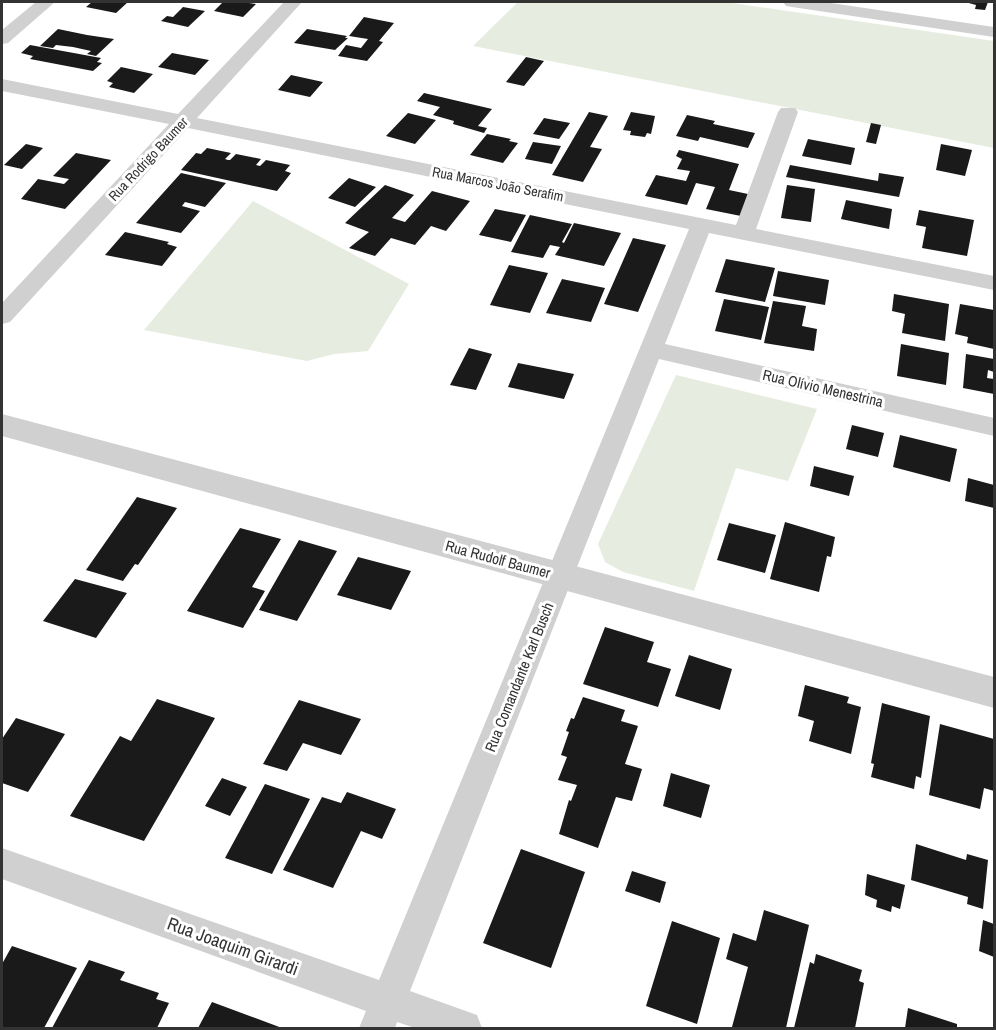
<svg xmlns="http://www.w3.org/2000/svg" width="996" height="1030" viewBox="0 0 996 1030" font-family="'Archivo Narrow',sans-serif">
<rect width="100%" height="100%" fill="#fff"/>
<!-- green -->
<path fill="#e6ecdf" d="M518,2H725L994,41V148L473,46Z
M253,201L409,284L368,351L334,354L307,361L144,330Z
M676,375L817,409L788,481L736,468L694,591L623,572L605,562L598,544Z"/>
<!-- building -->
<path fill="#1a1a1a" d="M92,2H128L116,13L86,7Z
M223,2H242L256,4L243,17L214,11Z
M965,2H988L985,10L975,9L976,5Z
M183,7L205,11L188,27L161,21L167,16L173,17Z
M364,17L394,23L379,41L383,42L367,61L338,56L346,45L361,48L368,39L349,36Z
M58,29L87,35L114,39L96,56L87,54L91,51L73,47L56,45L53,48L40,46Z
M307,29L347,36L345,38H348L335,50L294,43Z
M30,45L101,58L97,62L102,63L93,71L30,59L33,56L21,53Z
M172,53L209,60L195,75L158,67Z
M526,57L544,61L524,86L506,82Z
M121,67L153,74L134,93L109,87L113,83L107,81Z
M291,75L323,82L310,97L278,90Z
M424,93L492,109L478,126L487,128L484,133L453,124L454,121L433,115L440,107L417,101Z
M589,112L608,116L590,147L602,149L583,182L552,175Z
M631,112L655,116L651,134L647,133L645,137L630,135L631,131L623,130Z
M408,113L436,120L415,144L386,136Z
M687,115L715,121L713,124L755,133L748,148L700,137L698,141L676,136Z
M544,118L570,123L559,139L533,134Z
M871,123L881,125L876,144L866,142Z
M487,134L511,139L509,141L518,143L503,163L470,155Z
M808,139L855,148L851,165L802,156Z
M533,142L561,146L552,164L525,159Z
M26,144L43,148L22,169L4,165Z
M941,144L972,150L965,176L936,170Z
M207,148L231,153L225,159L228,160H230L236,154L261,159L256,165L260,166L266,160L290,165L285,171L291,173L277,191L181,170L196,153L201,154Z
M679,150L739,164L729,190L748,194L741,216L706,209L715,187L696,183L687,205L645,196L656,175L686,181L690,171L677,169L682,159L676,156Z
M76,153L111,160L65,209L21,199L38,179L64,184L69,179L53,176Z
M790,165L878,181L879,173L904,177L899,197L786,177Z
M181,173L226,183L205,207L185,202L182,206L200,211L181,233L136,223Z
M349,178L376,187L355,207L328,198Z
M385,185L414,195L392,218L405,222L432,191L470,201L446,231L431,226L415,245L391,238L375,256L349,248L369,232L345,223Z
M787,185L815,189L811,222L781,218Z
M846,200L892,209L889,229L841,219Z
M495,209L526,215L511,242L479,235Z
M919,210L974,220L967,256L922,248L926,227L916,225Z
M530,215L572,224L562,242L564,243L574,223L621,233L604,266L555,255L560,247L550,245L543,258L511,252Z
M125,232L169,242L167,244L177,247L162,266L105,255Z
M633,238L666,245L638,312L604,304Z
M726,259L775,268L765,302L715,292Z
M509,265L548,273L530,313L490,305Z
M778,271L829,280L825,305L773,296Z
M562,279L605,288L591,322L546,313Z
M894,294L949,304L945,341L902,333L905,314L892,311Z
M724,299L769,307L761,340L715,331Z
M773,301L806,306L802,326L817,329L814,351L764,343Z
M960,304L994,310V349L967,343L968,337L955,334Z
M901,344L949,353L946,385L897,376Z
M469,348L492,354L476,390L450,385Z
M966,354L994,359V372L988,370L987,378L994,379V394L963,388Z
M518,363L574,374L564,399L508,387Z
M852,425L884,433L878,457L846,449Z
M900,435L957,449L950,482L893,467Z
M814,466L854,476L849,496L810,486Z
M968,478L994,485V508L965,501Z
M137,497L177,508L138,565L135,564L123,581L86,570Z
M785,522L835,537L831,557L827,556L819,592L770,579Z
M729,523L776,535L765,573L717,560Z
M240,528L281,539L252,587L265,591L243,628L187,611Z
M299,540L337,551L297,621L259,610Z
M358,557L411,571L391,610L337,595Z
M75,579L127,593L96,638L43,621Z
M605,627L654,642L647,662L671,669L658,707L583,684Z
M689,655L732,669L720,710L675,696Z
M805,685L849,697L847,703L861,707L851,754L809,741L814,721L798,716Z
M583,697L625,710L621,721L638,726L625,764L642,769L632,801L616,797L598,848L559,834L569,800L571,801L577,785L558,780L567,757L561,755L569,732L566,731L571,718L574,719Z
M157,699L215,718L144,841L70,816L120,736L131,741Z
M299,700L361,719L341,755L303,743L287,771L263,764Z
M882,703L930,716L921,778L916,776L914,789L871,777L874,764L871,763Z
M16,718L65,734L28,792L2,783V739Z
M940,724L994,739V791L984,788L980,809L929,795Z
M671,773L710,785L701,818L663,806Z
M222,778L247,787L230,816L205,806Z
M265,784L310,799L272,874L225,858Z
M347,792L396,809L382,839L361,831L333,888L283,870L322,797L341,803Z
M916,844L966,860L967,854L988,860L983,909L967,904L968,897L911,880Z
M521,849L585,872L551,968L483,943Z
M632,871L666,882L660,903L625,891Z
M867,874L905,885L900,909L892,906L891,912L876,907L877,900L865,895Z
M764,910L809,925L786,1028H736L732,1027L748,967L726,959L733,933L756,941Z
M983,920L994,924V957L979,951Z
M672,921L720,938L697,1024L646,1006Z
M12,946L77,968L44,1028H2V964Z
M816,954L862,970L859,981L864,983L855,1028H794L810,962L814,964Z
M89,960L125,972L120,980L159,993L156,999L169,1003L157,1028H52Z
M212,1002L282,1028H198Z
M908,1008L957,1024V1028H905Z"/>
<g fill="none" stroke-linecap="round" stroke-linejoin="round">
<!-- minor -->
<path fill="#d0d0d0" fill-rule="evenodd" d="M36,2H55L8,43L2,44V30Z
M284,2H302L197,118L736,225L778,112L781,108H795L798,112L756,229L994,276V290L709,233L665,344L994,418V436L659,359L410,991L477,1015L482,1028H415L397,1022L395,1028H359L366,1011L2,879V848L379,980L689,229L188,128L10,322L2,324V303L169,124L2,91V79L178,114Z
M783,2H824L994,27V37L792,7L786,6Z"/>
<!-- tertiary -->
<path fill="#d0d0d0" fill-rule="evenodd" d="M2,414L994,677V708L2,436Z"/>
</g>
<g text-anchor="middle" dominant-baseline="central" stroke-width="6" stroke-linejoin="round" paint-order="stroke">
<!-- far-street labels -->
<g font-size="14" fill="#333" stroke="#fff">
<text transform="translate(148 159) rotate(-47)">Rua Rodrigo Baumer</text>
<text transform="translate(498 184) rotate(11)">Rua Marcos João Serafim</text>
</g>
<!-- street labels -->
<g font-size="15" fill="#333" stroke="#fff">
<text transform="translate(823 388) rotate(13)">Rua Olívio Menestrina</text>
<text transform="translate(498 559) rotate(15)">Rua Rudolf Baumer</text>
<text transform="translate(519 677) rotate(-68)">Rua Comandante Karl Busch</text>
</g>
<!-- near-street labels -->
<g font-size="18" fill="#333" stroke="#fff">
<text transform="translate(233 946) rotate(20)">Rua Joaquim Girardi</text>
</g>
</g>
<!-- border -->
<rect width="996" height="1030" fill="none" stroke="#333333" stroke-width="6"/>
</svg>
